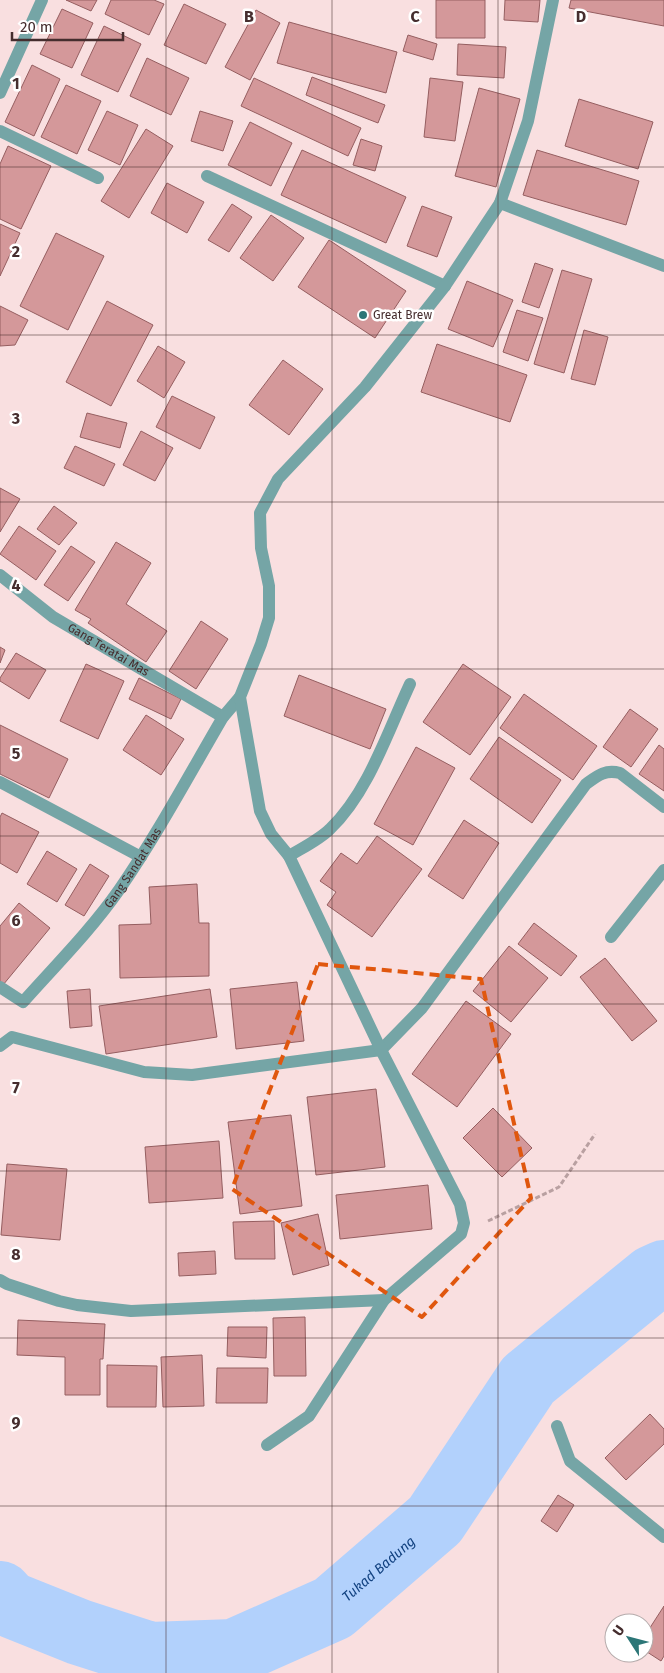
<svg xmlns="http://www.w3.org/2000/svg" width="664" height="1673" viewBox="0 0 664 1673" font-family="'Fira Sans',sans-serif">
<rect width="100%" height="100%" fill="#f9dfe0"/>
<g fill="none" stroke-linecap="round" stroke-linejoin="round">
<!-- river -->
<path stroke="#b2d1fc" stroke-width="66" id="s1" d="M0,1594L9,1604L79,1632L150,1655L234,1652L333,1608L435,1520L528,1380L653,1278L664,1273"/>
</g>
<!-- building -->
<path fill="#d4989a" stroke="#955e60" d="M66,0H97L91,11Z
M111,0H154L164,4L149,35L105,14Z
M436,0H485V38H436Z
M505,0H540L538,22L504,20Z
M571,0H664V26L569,8Z
M184,4L226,24L206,64L164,45Z
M62,9L93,23L72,68L40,54Z
M256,10L280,23L250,80L225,67Z
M289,22L397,52L386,93L277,63Z
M104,26L141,44L118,92L81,75Z
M408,35L437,44L433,60L403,51Z
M458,44L506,47L504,78L457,75Z
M147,58L189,78L171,115L130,96Z
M32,65L60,79L34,136L5,122Z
M312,77L385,105L378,123L306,95Z
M254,78L361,128L348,156L241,106Z
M430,78L463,82L455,141L424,137Z
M66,85L101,101L77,154L41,137Z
M479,88L520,99L496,187L455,176Z
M579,99L653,122L638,169L565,146Z
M107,111L138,125L120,165L88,150Z
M200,111L233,121L223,151L191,141Z
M250,122L292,143L271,186L228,165Z
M146,129L173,146L129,218L101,201Z
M361,139L382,146L375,171L353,165Z
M8,146L51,166L21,229L0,219V164Z
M302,150L406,197L386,243L281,195Z
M537,150L639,181L626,225L523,195Z
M167,183L204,202L187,233L151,213Z
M232,204L252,217L229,252L208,240Z
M422,206L452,217L437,257L407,246Z
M271,215L304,238L273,281L240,258Z
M0,224L20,233L0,276Z
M56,233L104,256L68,330L20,306Z
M329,240L406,291L375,338L298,287Z
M535,263L553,269L539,308L522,302Z
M562,270L592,279L564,373L534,364Z
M467,281L513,300L493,347L448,329Z
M107,301L153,325L111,406L66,382Z
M0,306L28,320L15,345L0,346Z
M517,310L543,318L528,361L503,352Z
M584,330L608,337L595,385L571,379Z
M437,344L527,375L510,422L421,392Z
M158,346L185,362L164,398L137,381Z
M283,360L323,389L289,435L249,405Z
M172,396L215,417L200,449L156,427Z
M87,413L127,423L120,448L80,437Z
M141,431L173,448L155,481L123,465Z
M75,446L115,464L104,486L64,468Z
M0,488L20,499L0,532Z
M54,506L77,523L59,545L37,529Z
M19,526L56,551L36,580L0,554Z
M116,542L151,563L126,604L167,631L146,662L88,623L91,619L75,610Z
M71,546L95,562L68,601L44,585Z
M201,621L228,639L196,689L169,671Z
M0,647L5,650L0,663Z
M16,653L46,670L29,699L0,681V678Z
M86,664L124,681L98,739L60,721Z
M463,664L511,697L470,755L423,722Z
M299,675L386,709L370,749L284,716Z
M139,678L181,699L171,719L129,699Z
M524,694L597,746L573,780L500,728Z
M630,709L658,729L631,767L603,747Z
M146,715L184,739L161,775L123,750Z
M0,725L68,759L49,798L0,774Z
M499,737L561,780L532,823L470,779Z
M659,745L664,749V791L639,774Z
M416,747L455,768L413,845L374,824Z
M2,813L39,832L17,873L0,863V817Z
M464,820L499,843L463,899L428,876Z
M377,836L422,869L372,937L327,905L336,892L320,881L341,853L357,864Z
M47,851L77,869L57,902L27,884Z
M90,864L109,876L84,916L65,905Z
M197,884L199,923H209V976L120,978L119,925L151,924L149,887Z
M19,903L50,928L3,985L0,983V926Z
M534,923L577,956L561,976L518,944Z
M509,946L548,978L511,1022L473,991Z
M605,958L657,1021L632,1041L580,977Z
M297,982L304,1041L236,1049L230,989Z
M90,989L92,1026L70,1028L67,991Z
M210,989L217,1037L106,1054L99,1006Z
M466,1001L511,1034L457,1107L412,1074Z
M376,1089L385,1167L316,1175L307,1097Z
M493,1108L532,1148L502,1177L463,1138Z
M291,1115L302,1206L240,1214L228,1122Z
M219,1141L223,1198L149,1203L145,1147Z
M7,1164L67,1169L60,1240L1,1235Z
M428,1185L432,1229L340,1239L336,1195Z
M318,1214L329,1265L293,1275L281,1223Z
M274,1221L275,1259H235L233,1222Z
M215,1251L216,1274L179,1276L178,1253Z
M305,1317L306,1376H274L273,1318Z
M18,1320L105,1324L103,1359H100V1395H65V1357L17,1355Z
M228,1327H267L266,1358L227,1356Z
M202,1355L204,1406L163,1407L161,1357Z
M107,1365L157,1366L156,1407H107Z
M217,1368H268L267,1403H216Z
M650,1414L664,1429V1444L626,1480L605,1458Z
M558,1495L574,1505L557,1532L541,1521Z
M664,1606V1656L661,1661L644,1650V1637Z"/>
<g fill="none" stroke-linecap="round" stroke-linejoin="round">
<!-- path -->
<path stroke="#b9a0a1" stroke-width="3" stroke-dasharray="5 2.5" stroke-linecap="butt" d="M488,1221L559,1187L595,1134"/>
<!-- minor -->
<g stroke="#75a5a6" stroke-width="12">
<path d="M0,93L42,0"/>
<path d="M0,131L98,178"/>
<path d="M207,176L445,286"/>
<path d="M500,203L664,266"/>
<path id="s2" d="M0,575L53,617L223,717"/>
<path d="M0,782L141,857"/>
<path d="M289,856C302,848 319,840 330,829C368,793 388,731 410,684"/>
<path d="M611,937L664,870"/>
<path id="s3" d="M0,987L23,1002C55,966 91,930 119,890C157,835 189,775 223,717L240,697"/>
<path d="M0,1046L12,1037L144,1072L192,1075L381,1050L422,1008L586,784C597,776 605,769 620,773L664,807"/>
<path d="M0,1280L7,1284L59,1301L77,1305L131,1311L384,1300"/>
<path d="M557,1426L570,1461L664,1537"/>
<path d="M267,1445L309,1416L384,1300L461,1234L464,1223L460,1204L381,1050L289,856L271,834L260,811L240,697L261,644L269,618V586L261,548L260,513L278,479L365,387L445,286L500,203L528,121L553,0"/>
</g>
</g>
<!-- marked area -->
<path fill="none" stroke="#e0570e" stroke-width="4" stroke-dasharray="10 6" stroke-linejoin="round" d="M318,964L481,979L531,1198L422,1317L232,1189Z"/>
<!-- grid -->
<path fill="none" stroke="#452d2e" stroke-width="1" stroke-opacity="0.55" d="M166,0V1673M332,0V1673M498,0V1673M0,167H664M0,335H664M0,502H664M0,669H664M0,836H664M0,1004H664M0,1171H664M0,1338H664M0,1506H664"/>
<!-- markers -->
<circle fill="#2c7677" stroke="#fff" stroke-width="2" cx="363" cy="315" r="5"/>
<g text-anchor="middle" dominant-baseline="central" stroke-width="5" stroke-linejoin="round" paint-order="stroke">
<!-- poi labels -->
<g font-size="12" fill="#452d2e" stroke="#fff" text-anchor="start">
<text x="373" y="315">Great Brew</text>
</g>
<!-- street labels -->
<g font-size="12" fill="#452d2e" stroke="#fff">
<text stroke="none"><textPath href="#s2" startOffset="132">Gang Teratai Mas</textPath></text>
<text stroke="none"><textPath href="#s3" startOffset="201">Gang Sandat Mas</textPath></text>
</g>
<!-- water labels -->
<g font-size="14" font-style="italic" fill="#124280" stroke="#fff">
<text stroke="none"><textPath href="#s1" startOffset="416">Tukad Badung</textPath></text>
</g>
</g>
<g font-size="16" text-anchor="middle" font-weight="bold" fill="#452d2e" stroke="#fff" stroke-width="5" stroke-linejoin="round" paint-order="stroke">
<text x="249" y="22">B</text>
<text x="415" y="22">C</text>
<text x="581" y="22">D</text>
<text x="16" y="89">1</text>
<text x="16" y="257">2</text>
<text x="16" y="424">3</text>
<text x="16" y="591">4</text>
<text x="16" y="759">5</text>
<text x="16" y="926">6</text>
<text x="16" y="1093">7</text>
<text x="16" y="1260">8</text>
<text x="16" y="1428">9</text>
</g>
<!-- north arrow -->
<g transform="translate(629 1638) rotate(306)"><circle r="24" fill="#ffffff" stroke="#b5abab"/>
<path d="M0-4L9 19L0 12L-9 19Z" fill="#2c7677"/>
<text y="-8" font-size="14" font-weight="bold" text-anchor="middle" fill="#452d2e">U</text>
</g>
<!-- scale -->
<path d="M12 32v8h111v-8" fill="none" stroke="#452d2e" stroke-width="2.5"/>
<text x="20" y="32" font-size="15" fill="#452d2e" stroke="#ffffff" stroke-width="4" paint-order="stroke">20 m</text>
</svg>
